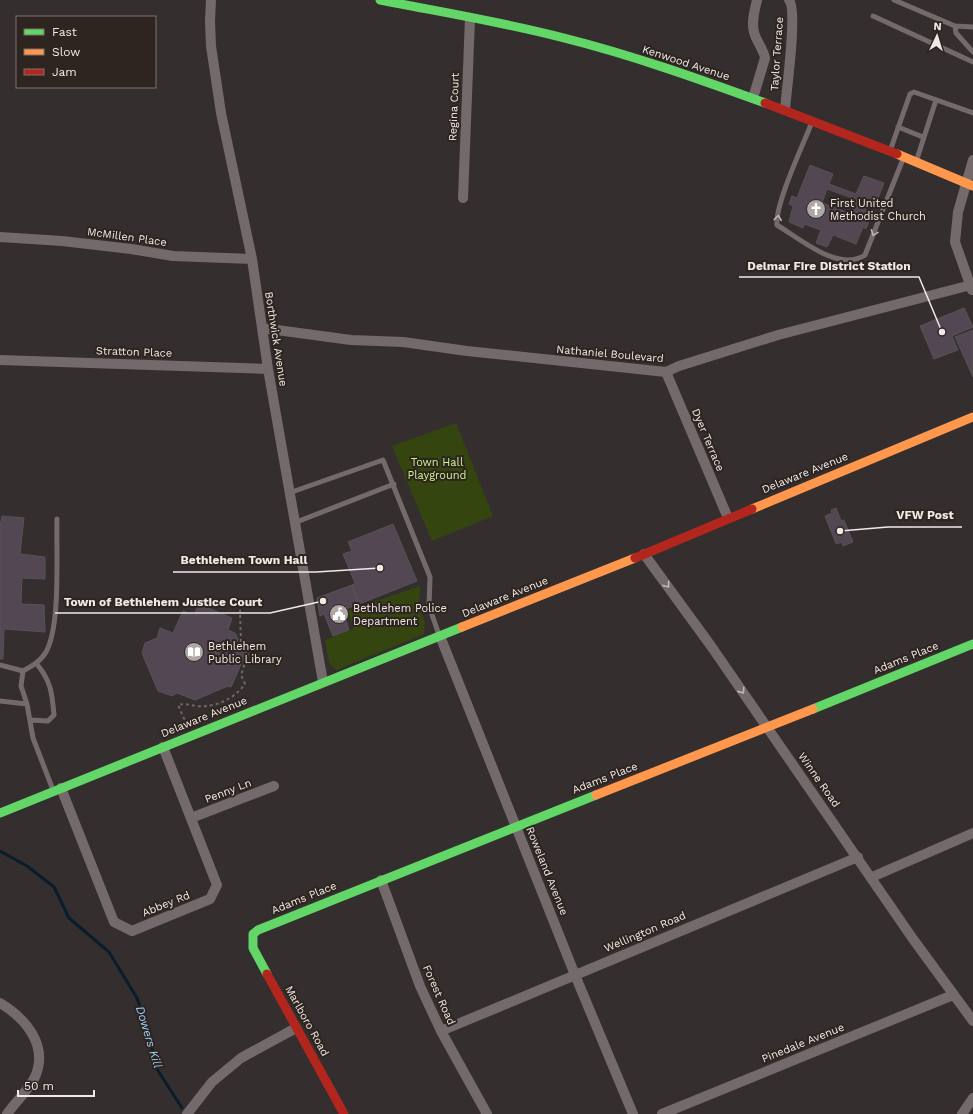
<svg xmlns="http://www.w3.org/2000/svg" width="973" height="1114" viewBox="0 0 973 1114" font-family="'Work Sans',sans-serif">
<rect width="100%" height="100%" fill="#342f2e"/>
<!-- green -->
<path fill="#344510" d="M456,423L493,516L432,541L392,446Z
M420,586L419,609L425,622L424,634L336,670L329,663L325,640L354,629L348,611Z"/>
<g fill="none" stroke-linecap="round" stroke-linejoin="round">
<!-- stream -->
<path stroke="#091d2c" stroke-width="3" d="M0,851L27,866L54,887L69,918L109,952L137,998L151,1041L155,1066L182,1108"/>
</g>
<!-- building -->
<path fill="#524752" stroke="#565354" fill-rule="evenodd" d="M810,165L833,174L829,184L856,194L864,176L884,183L866,229L863,227L856,244L833,235L827,247L816,243L821,230L804,224L803,228L789,222L793,206L789,204L792,196L797,198ZM827,189L855,199L849,213L822,203Z
M964,308L973,327L952,336L958,350L934,359L920,326Z
M973,330V377L955,337Z
M836,508L841,521L844,520L853,542L843,546L842,542L836,544L825,516L832,513L831,510Z
M2,516L24,518L20,554L45,557V579L22,578L21,604L44,605L45,632L4,629L3,659H0V526Z
M393,524L417,581L359,604L352,585L355,583L343,554L352,551L348,542Z
M352,585L359,604L343,610L349,630L333,636L324,614L320,616L317,598Z
M199,604L232,618L228,630L235,633L238,639L235,646L247,651L231,687L228,686L195,700L177,693L172,696L158,691L142,653L145,643L157,638L160,628L173,633L183,611L194,615Z"/>
<g fill="none" stroke-linecap="round" stroke-linejoin="round">
<!-- path -->
<path stroke="#6e6565" stroke-width="2" stroke-dasharray="3 3" stroke-linecap="butt" d="M187,725L178,705C186,703 189,705 196,706C215,708 234,699 245,684L241,675L249,651L241,644L240,610"/>
<!-- lane -->
<path stroke="#756a6b" stroke-width="5" d="M894,0L955,26
M873,16L973,62
M973,27L955,26L956,33L973,52
M812,122C803,145 775,204 777,225C799,238 839,273 865,255L903,159
M898,127L923,137
M890,151L910,94L914,92L973,113
M916,162L936,100
M289,493L383,460L430,577L429,606L439,635
M294,523L394,484
M0,665L23,671L21,686L27,704
M23,671C32,666 41,661 46,652C61,625 56,552 57,519
M0,701L27,704L33,738L53,790
M31,720L48,721L54,715C52,692 51,681 36,663"/>
<!-- street -->
<path stroke="#756a6b" stroke-width="10" d="M211,0L210,21L211,46L221,113L252,259L268,369L323,682
M753,98L765,58C763,48 756,41 754,32C751,21 755,10 757,0
M785,110C786,93 798,10 789,0
M463,198L470,18
M0,237L62,241L131,249L173,256L252,259
M972,290L955,242L958,212L973,160
M262,328L351,340L403,342L467,351L666,372L679,366L778,335L971,285
M0,360L268,369
M666,372L728,518
M644,554L711,646L913,939L973,1021
M440,636L575,975L633,1114
M61,788L114,922L132,931L210,899L217,885L163,747
M191,818L274,786
M872,877L973,833
M381,880L420,986L441,1031L487,1114
M0,1003C25,1018 49,1045 35,1077C28,1091 16,1101 7,1114
M441,1031L858,857
M187,1114L212,1082L241,1058L296,1028
M662,1114L953,995
M962,1114L973,1098"/>
<!-- fast -->
<path stroke="#63d668" stroke-width="9" d="M380,0C441,12 503,22 564,38C632,55 699,79 765,103
M813,709L973,644
M0,813L462,627
M267,974L253,948V934L258,930L596,795"/>
<!-- slow -->
<path stroke="#ff974d" stroke-width="9" d="M897,154L973,186
M752,509L973,417
M462,627L635,558
M596,795L813,709"/>
<!-- jam -->
<path stroke="#b3261e" stroke-width="9" d="M765,103L897,154
M635,558L752,509
M267,974L344,1114"/>
</g>
<!-- one-way arrows -->
<defs><path id="oneway-chevron" d="M-2-3.5L2.5 0L-2 3.5" fill="none" stroke-width="1.6" stroke-linecap="round" stroke-linejoin="round"/></defs>
<g stroke="#bfb7b5">
<use href="#oneway-chevron" transform="translate(778 218) rotate(-83)"/>
<use href="#oneway-chevron" transform="translate(874 233) rotate(111)"/>
<use href="#oneway-chevron" transform="translate(667 585) rotate(54)"/>
<use href="#oneway-chevron" transform="translate(742 691) rotate(55)"/>
</g>
<!-- icons -->
<defs>
<symbol id="church-disc" viewBox="-11 -11 22 22"><circle r="9.5" fill="#aea9a6" stroke="#2e2420"/><path d="M-1.2-6h2.4v3.5h3.3v2.4h-3.3V6h-2.4V-.1h-3.3v-2.4h3.3Z" fill="#fff"/></symbol>
<symbol id="civic-disc" viewBox="-11 -11 22 22"><circle r="9.5" fill="#aea9a6" stroke="#2e2420"/><path d="M-.6-6.5H3V-4.5H.6V-3L4-1V1h2V6H-6V1h2V-1L-.6-3ZM-1.2 2.5V6h2.4V2.5Z" fill="#fff"/></symbol>
<symbol id="library-disc" viewBox="-11 -11 22 22"><circle r="9.5" fill="#aea9a6" stroke="#2e2420"/><path d="M-6-4Q-3-5.5-.7-3.5V5Q-3 3-6 4ZM6-4Q3-5.5 .7-3.5V5Q3 3 6 4Z" fill="#fff"/></symbol>
</defs>
<g fill-rule="evenodd">
<use href="#church-disc" x="805" y="198" width="22" height="22"/>
<use href="#civic-disc" x="328" y="603" width="22" height="22"/>
<use href="#library-disc" x="183" y="641" width="22" height="22"/>
</g>
<g text-anchor="middle" dominant-baseline="central" stroke-width="4" stroke-linejoin="round" paint-order="stroke">
<!-- street labels -->
<g font-size="11" fill="#f0eae7" stroke="#2e2420">
<text transform="translate(777 54) rotate(-86)">Taylor Terrace</text>
<text transform="translate(686 63) rotate(18)">Kenwood Avenue</text>
<text transform="translate(454 107) rotate(-88)">Regina Court</text>
<text transform="translate(127 237) rotate(8)">McMillen Place</text>
<text transform="translate(276 339) rotate(81)">Borthwick Avenue</text>
<text transform="translate(134 352) rotate(2)">Stratton Place</text>
<text transform="translate(610 354) rotate(5)">Nathaniel Boulevard</text>
<text transform="translate(708 440) rotate(67)">Dyer Terrace</text>
<text transform="translate(805 473) rotate(-22)">Delaware Avenue</text>
<text transform="translate(505 597) rotate(-22)">Delaware Avenue</text>
<text transform="translate(906 658) rotate(-22)">Adams Place</text>
<text transform="translate(204 717) rotate(-22)">Delaware Avenue</text>
<text transform="translate(605 778) rotate(-21)">Adams Place</text>
<text transform="translate(819 780) rotate(55)">Winne Road</text>
<text transform="translate(228 791) rotate(-21)">Penny Ln</text>
<text transform="translate(547 871) rotate(68)">Roweland Avenue</text>
<text transform="translate(304 898) rotate(-22)">Adams Place</text>
<text transform="translate(166 904) rotate(-22)">Abbey Rd</text>
<text transform="translate(645 932) rotate(-23)">Wellington Road</text>
<text transform="translate(439 995) rotate(66)">Forest Road</text>
<text transform="translate(307 1021) rotate(61)">Marlboro Road</text>
<text transform="translate(803 1043) rotate(-22)">Pinedale Avenue</text>
</g>
<!-- poi labels -->
<g font-size="11" fill="#f0eae7" stroke="#2e2420" text-anchor="start">
<text x="830" y="203">First United<tspan x="830" dy="13">Methodist Church</tspan></text>
<text x="353" y="608">Bethlehem Police<tspan x="353" dy="13">Department</tspan></text>
<text x="208" y="646">Bethlehem<tspan x="208" dy="13">Public Library</tspan></text>
</g>
<!-- park labels -->
<g font-size="11" fill="#cdf58e" stroke="#2e2420">
<text x="437" y="462">Town Hall<tspan x="437" dy="13">Playground</tspan></text>
</g>
<!-- water labels -->
<g font-size="12" font-style="italic" fill="#97ccf7" stroke="#2e2420">
<text transform="translate(149 1037) rotate(73)">Dowers Kill</text>
</g>
</g>
<!-- callouts -->
<path fill="none" stroke="#f0eae7" stroke-width="1.5" d="M942 332L919 277H739M840 531L888 527H962M380 568L316 572H173M323 601L270 613H55"/>
<g fill="#f0eae7" stroke="#2e2420" stroke-width="1.5">
<circle cx="942" cy="332" r="4"/>
<circle cx="840" cy="531" r="4"/>
<circle cx="380" cy="568" r="4"/>
<circle cx="323" cy="601" r="4"/>
</g>
<g font-size="12" text-anchor="middle" font-weight="bold" fill="#f0eae7" stroke="#2e2420" stroke-width="4" stroke-linejoin="round" paint-order="stroke">
<text x="829" y="270">Delmar Fire District Station</text>
<text x="925" y="519">VFW Post</text>
<text x="244" y="564">Bethlehem Town Hall</text>
<text x="163" y="606">Town of Bethlehem Justice Court</text>
</g>
<!-- legend -->
<rect x="16" y="16" width="140" height="72" fill="#2e2420" stroke="#7c7370"/>
<rect x="24" y="29" width="20" height="6" fill="#63d668" stroke="#7c7370"/>
<text x="52" y="36" font-size="12" fill="#f0eae7">Fast</text>
<rect x="24" y="49" width="20" height="6" fill="#ff974d" stroke="#7c7370"/>
<text x="52" y="56" font-size="12" fill="#f0eae7">Slow</text>
<rect x="24" y="69" width="20" height="6" fill="#b3261e" stroke="#7c7370"/>
<text x="52" y="76" font-size="12" fill="#f0eae7">Jam</text>
<!-- north arrow -->
<g transform="translate(937 36) rotate(4)" stroke="#2e2420" stroke-width="3" paint-order="stroke">
<path d="M0-3L7 15L0 10L-7 15Z" fill="#f0eae7"/>
<text y="-6" font-size="11" font-weight="bold" text-anchor="middle" fill="#f0eae7">N</text>
</g>
<!-- scale -->
<path d="M18 1090v6h76v-6" fill="none" stroke="#f0eae7" stroke-width="2"/>
<text x="24" y="1090" font-size="12" fill="#f0eae7" stroke="#2e2420" stroke-width="3" paint-order="stroke">50 m</text>
</svg>
